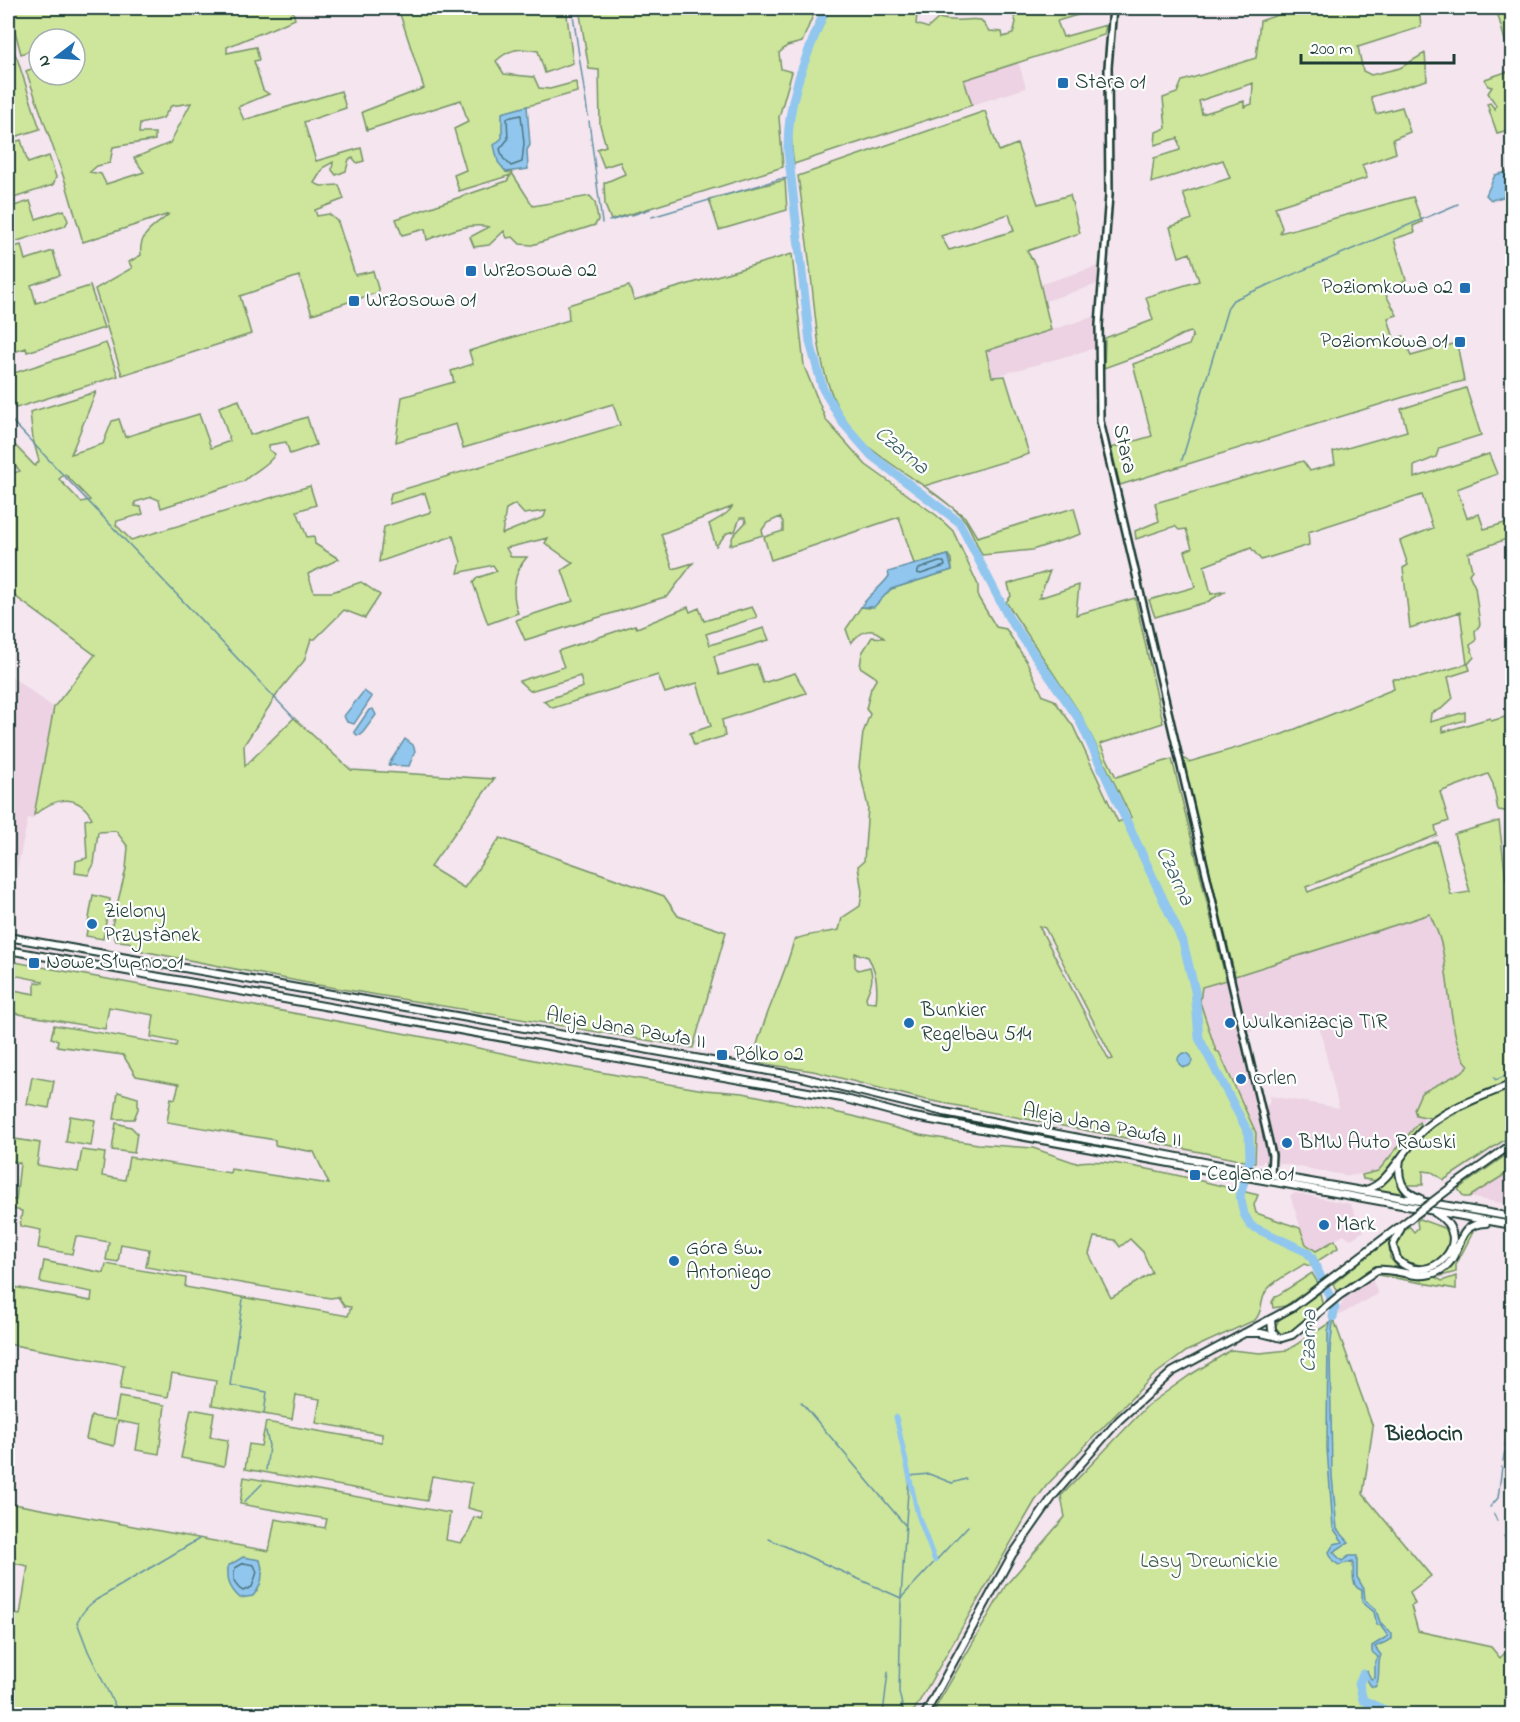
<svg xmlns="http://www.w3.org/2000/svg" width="1520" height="1722" viewBox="0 0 1520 1722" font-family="'Indie Flower',sans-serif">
<rect width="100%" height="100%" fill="#f4e5ee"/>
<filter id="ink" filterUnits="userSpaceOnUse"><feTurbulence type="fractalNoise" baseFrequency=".0167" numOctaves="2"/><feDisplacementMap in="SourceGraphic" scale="12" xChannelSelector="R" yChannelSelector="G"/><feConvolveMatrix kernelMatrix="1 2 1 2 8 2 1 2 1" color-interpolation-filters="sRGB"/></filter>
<g filter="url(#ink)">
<!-- built -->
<path fill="#ecd2e2" d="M1018,61L1026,88L972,105L964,80Z
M1099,266L1098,284L1042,302L1051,330L1096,316L1095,348L992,377L923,321Z
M8,674L53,707L33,819L28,818L8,912Z
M1430,914L1441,941L1451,1009L1462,1057L1469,1065L1462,1072L1420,1093L1416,1115L1424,1119L1378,1171L1349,1176L1278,1163L1265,1107L1269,1104L1270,1096L1339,1108L1316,1013L1249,1031L1235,976Z
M1226,980L1268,1161H1263L1262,1164L1255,1163L1256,1133L1216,1051L1200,1002L1202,987Z
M1512,1170V1205L1469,1197L1498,1179Z
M1296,1193L1350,1204L1364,1231L1351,1239L1344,1235L1316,1251L1306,1244L1290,1195Z
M1371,1277L1378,1294L1334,1318L1348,1293Z"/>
<!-- green -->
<path fill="#cde69c" stroke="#769268" stroke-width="1.5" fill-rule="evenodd" d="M9,8H292L295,19L227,47V53L256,47L259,60L254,61L263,90L269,94L238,107L244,120L341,91L346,108L304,122L316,161L361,148L364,161L357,163L353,158L349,159L346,171L336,175L332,170L333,162L324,167L314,183L321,186L339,185L344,199L315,210L317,216L329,214L338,222L355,275L373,271L379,292L312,314L299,276L240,296L251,334L122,375L95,289L132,268L129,262L141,255C138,233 155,227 169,214L83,242L66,184L26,71L39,66V75H75V39H39V47L21,54ZM191,103L170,143L134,158L144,172L106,184L101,174L90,172L97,166L110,163L113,147L155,140V133H139L140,124L163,118L171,106Z
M398,8H566L573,63L545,73L538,51C520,47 509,49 496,61L504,74L534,77L539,88L550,89L576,82L577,92L503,113V138L495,145L506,172L512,173L533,206L590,196L595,202L598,220L595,225L532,245L520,244L513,237L507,238L504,231L489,245L474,247L470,237L489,227C468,222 446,233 427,240L425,229L402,235L396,219L507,181L511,175L459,191L454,175L466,170L454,129L468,122L461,100L367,130L362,112L424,88Z
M579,8H816L802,42L787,46L779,53L781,69L792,72L779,117L783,167L611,220L605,205L604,183L625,174L620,162L604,167L597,149L606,146L600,125L599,70L589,69Z
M830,8H949L943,11L925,8L917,15L916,24L928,28L939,18C954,23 966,18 981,20L989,31L1002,32L1003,37L1013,34L1016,22L1013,13L1003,8H1079L1081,14L1057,21L1063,37L1106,25L1104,35L964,80L972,105L794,164C783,108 809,58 830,8Z
M1298,8H1370L1372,13L1388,8H1419L1421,27L1358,47L1363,71L1371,75L1400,68L1425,53L1427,80L1371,97L1376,114L1402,107L1410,132L1393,139L1396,153L1362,165L1367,178L1275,207L1282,228L1280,233L1413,197L1422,222L1413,226L1415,232L1394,239L1406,280L1390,289L1386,295L1397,315L1388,318L1394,339L1404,336L1411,356L1457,343L1464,381L1433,388L1120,485L1111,448L1152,436L1133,364L1189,345L1193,335L1191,332L1181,335L1156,349L1104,368L1105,338L1153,320L1146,297L1199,281L1190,253L1179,257L1170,227L1192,219L1183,193L1230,178L1223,160L1151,183L1154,158L1180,150L1178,138L1155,145L1156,132L1166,128L1163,98L1177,93L1182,81L1256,58L1260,21ZM1253,83L1252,104L1244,107V101L1202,114L1199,101Z
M1496,8H1512V66Z
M10,44L17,58L40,129L8,139V45Z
M1509,71L1512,82V129L1497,133L1487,104L1490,103L1495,109L1496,105L1488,93L1492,87L1488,86L1485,79Z
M985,111L999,151L1017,144L1038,204L1070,195L1080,233L1027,251L1036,266L1051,330L986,351L992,377L1005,376L1029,454L924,486L965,517L977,537L1074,508L1081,534L1032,550L982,555C977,545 972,532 966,522C948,497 894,469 869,447C818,403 818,337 811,276C807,243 803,210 798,176ZM1009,214L1014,231L949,250L941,236Z
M21,140L28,163L49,156L56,177L53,185L8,200V144Z
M785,180L787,210L719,230L709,199Z
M30,201L36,219L64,210L68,221L65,226L8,244V208Z
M21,245L25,260L53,251L60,275L31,285L36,303L90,286L104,328L27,352L26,348L8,354V249Z
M792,254L804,366L826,420L866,465L936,515L953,531L978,585V597L996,627L1006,629L1027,662L1043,696L1054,700L1073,726L1118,822L1131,817L1081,715L1006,602L1011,596L1008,584L1050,571L1039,598L1079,585L1076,615L1135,598L1163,723L1100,744L1116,777L1172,759L1226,980L1202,987L1200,1002L1216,1051L1219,1052L1256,1133L1255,1163L1150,1142L1147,1132L1132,1129L1131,1139L922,1099L813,1071L758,1063L754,1057C762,1017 784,981 794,940C808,933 824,934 839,930L842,918L860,906L862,892L858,866L864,861L868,807L859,767L863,733L870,714L866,709L871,688L877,678L860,667L862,653L872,637L884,638C872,625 861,631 851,643L846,629L861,607L869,608C880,602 882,594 891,589L952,570L951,559L948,555L914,564L899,517L771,560L764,537L783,531V522L780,517L767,523L762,530L763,535L730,545L733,536L746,522L745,518H740L735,531L727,533L716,546L709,524C716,520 728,515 732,507L661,534L673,569L693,563L668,596L525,640L516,620L573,601L562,570L573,563L545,543L548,538L506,548L511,557H527C513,573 511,594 518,613L488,624L473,583L477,578L497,571L493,565L458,573L461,562L453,536L379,562L384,527L431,512L425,493L389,504L391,493L620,425L613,404L463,448L456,424L396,442L402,397L454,382L451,371L473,364L469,351L569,320L568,305L629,286L634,300ZM515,504L524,514L546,511L544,517L502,534L506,509ZM1039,926L1045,928L1113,1059L1109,1060ZM855,953L868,957C877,971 878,988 876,1003L867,1002L866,997C871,985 874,980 870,967L858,970L855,967Z
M106,343L118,376L16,408L8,402V375Z
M1466,388L1481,435L1439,448L1436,457L1414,466V478L1489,454L1497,474L1457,489L1467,518L1479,514L1484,529L1512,521V537L1468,553L1472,570L1469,574L1475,587L1480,625L1475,631L1476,641L1470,645L1474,657L1468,664L1470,670L1448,677L1453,698L1441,709L1431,713L1430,722L1465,712V720L1442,727L1443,732L1490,718L1491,721L1512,715V812L1498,810L1493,784L1488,774L1440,792L1449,821L1435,826L1437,835L1306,887L1308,892L1437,841L1451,895L1470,892L1454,834L1499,821L1506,880L1512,879V1080L1459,1102L1430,1118L1416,1115L1414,1109L1421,1093L1462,1072L1469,1065C1449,1050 1449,966 1440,940C1438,931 1433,923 1430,914L1235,976L1182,757L1189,762L1283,734L1394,689L1392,679L1419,678L1467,664L1460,612L1410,628L1403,568L1408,565L1400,541L1433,528L1422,495L1308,532L1309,545L1261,560L1251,548L1204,566L1211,594L1226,591L1207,602L1155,617L1149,600L1195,587L1185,551L1192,548L1186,529L1179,530L1175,526L1136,539L1135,531L1159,521L1155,503L1303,461L1310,471L1335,464L1333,452L1407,431L1401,409Z
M96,392L71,454L103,444L112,421L119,419L125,437L199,414L211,448L230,441L219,407L239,400L250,435L307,417L316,445L290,454L286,442L269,445V450L275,454C269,466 253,471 244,481L161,508L159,500L152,497L135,502V506L141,507L143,514L117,521L116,525L131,540L310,486L316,505L297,511L307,537L314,536L315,544L339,559L308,574L314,592H332L361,582L380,595L365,618L344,610L315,639H311L304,661L280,690L244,745L245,766L294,718L351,770L494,779L430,867L464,888L500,838L664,896L678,916L726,932L693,1048L318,985L142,951L129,942L116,941L111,929L126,869L128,847L116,831L98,832L94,864L88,875L75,873L76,861L87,858L85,820L92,818C77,792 54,798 34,815L54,707L95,655L8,591V475L20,471L8,458V438L35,466L39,461L33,439L30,412ZM65,474L90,500L81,502L59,479Z
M688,607L690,612L699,608L704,621L752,607L757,617L706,634L710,645L764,628L769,640L714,656L719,675L757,664L763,683L795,673L806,693L722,720L725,736L694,745L690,733L711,726L697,683L665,693L658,675L553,708L543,701L583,687L580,676L530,691L519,681L564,667L558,651L635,625L637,628Z
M93,895L110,899L103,939L86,936Z
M9,961L440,1040L553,1064L704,1090L743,1093L853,1116L920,1135L978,1144L1033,1148L1076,1163C1100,1153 1225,1187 1258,1195L1254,1205L1256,1213L1300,1228L1306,1244L1316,1251L1335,1240L1338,1248L1310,1266L1304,1264C1293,1272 1272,1281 1265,1293C1260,1303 1263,1311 1255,1320L1187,1351L1153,1376L1047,1485L1035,1501L912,1714H8V1613L20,1615L28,1566L8,1562V1503L269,1551L275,1519L325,1528L327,1519L240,1504L244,1477L450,1513L446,1540L461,1543L469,1532L474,1517L482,1519L483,1512L468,1508L472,1483L432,1476L427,1501L245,1469L249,1444L261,1446L266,1422L382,1442V1434L316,1423L320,1399L296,1395L292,1419L212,1405L216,1381L172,1373L168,1397L120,1389L124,1365L8,1344V1286L91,1301L92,1292L40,1282L44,1261L104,1273L106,1264L186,1278L185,1287L348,1316L351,1307L344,1306L338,1297L330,1298L146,1267L149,1249L121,1244L118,1262L106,1260L109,1242L76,1236L72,1254L38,1248L41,1230L20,1226L22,1211L8,1208V1199L16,1200L20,1163L8,1160V1138L40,1143L37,1165L78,1172L82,1150L105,1153L102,1176L125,1180L129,1157L230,1173L231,1169L329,1184L314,1152L275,1145V1140L167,1122L171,1098L175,1099L179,1084L136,1076L123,1055L57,1046L58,1040L51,1038L54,1025L176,1046L177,1042L151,1037L154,1015L109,1007L105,1029L8,1012V989L35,994V982L43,983V981L8,974ZM1094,1237L1115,1240L1120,1247L1130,1239L1143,1252L1152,1273L1111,1298L1089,1254Z
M32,1077L54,1081L49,1108L27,1104Z
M1512,1088V1135L1444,1180L1432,1172L1423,1171V1185H1405C1379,1139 1484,1100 1512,1088Z
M118,1092L138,1098V1109L134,1119H114Z
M70,1116L95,1120L91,1146L66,1142Z
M1419,1122L1421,1126L1377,1181L1363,1179L1362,1175L1378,1171Z
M116,1123L131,1127L137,1133L134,1153L112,1150Z
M1512,1151V1170L1469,1197H1464L1458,1189Z
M1395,1169L1398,1183L1406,1195L1377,1190Z
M1419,1219L1447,1229C1456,1247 1440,1262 1424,1266L1403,1261L1396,1247L1402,1233L1409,1226L1414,1232L1418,1228L1417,1221Z
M1473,1232L1456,1265V1272L1441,1276L1456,1261L1467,1234Z
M1389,1238L1390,1258L1401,1271L1376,1268L1339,1293L1333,1284Z
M1312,1273L1318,1283L1285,1306L1273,1308L1272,1302L1275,1297Z
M1385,1274L1421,1280L1435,1277L1442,1281L1456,1276V1289L1378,1275Z
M1320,1293L1323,1307L1291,1332L1282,1335L1275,1327L1279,1320Z
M1334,1320L1373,1427L1363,1494L1431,1576L1410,1592L1415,1604L1411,1606L1418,1631L1491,1647L1500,1658L1512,1646V1714H932L1006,1585L1065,1517L1061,1496L1148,1405L1190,1375L1231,1350L1260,1353L1288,1350Z
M119,1397L165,1405L159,1454L136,1450L140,1425L118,1421L114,1446L86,1439L91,1416L115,1420Z
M191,1409L214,1413L210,1437L228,1440L224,1466L181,1458Z"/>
<!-- water -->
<path fill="#91c7ef" stroke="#6390a4" stroke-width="1.5" d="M527,106L530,145L527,150L528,169L506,172L498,162L494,145L502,138V113Z
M1512,171V195L1491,200L1486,195L1495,175Z
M948,555L952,570L891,589L874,607H861C868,595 881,588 889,576L888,572Z
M364,691L372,697L354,724L347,722L344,716Z
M373,709L376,715L361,735H357L354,732L369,710Z
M405,739L413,745L415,751L409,766L388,765Z
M1178 1060a7 7 0 1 1 14 0a7 7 0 1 1-14 0Z
M1335,1304L1330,1350L1332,1476L1337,1529L1349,1542L1333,1552L1342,1561L1349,1556H1357V1577L1364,1589L1365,1600L1376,1610L1380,1622L1392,1634V1639L1375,1647L1381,1655C1376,1665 1382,1678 1375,1687L1371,1686L1365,1677L1362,1685L1357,1683L1363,1671H1367L1371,1679L1375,1678V1661L1378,1657L1372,1652V1646L1388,1636L1380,1625H1377L1374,1612L1362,1602V1590C1350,1587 1354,1572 1353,1561L1339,1565L1333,1561L1329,1552L1334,1544L1343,1542L1333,1528L1327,1448L1328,1332Z
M243,1557L260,1560C264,1573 263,1585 253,1596L240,1598C229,1588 227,1580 228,1566Z"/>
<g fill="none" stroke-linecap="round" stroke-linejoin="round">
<!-- shore -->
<path stroke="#4d747f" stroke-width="1.5" d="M521,115L524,143L522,162L511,166L503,158L500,149L508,139L507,118Z
M939,562H944L945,566L921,574L917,573L919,569Z
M244,1563L254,1565L257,1572L252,1587L243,1591C234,1586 232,1578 235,1568Z"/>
<!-- stream -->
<path stroke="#6390a4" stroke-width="1.5" d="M572,8L588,116
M589,121L602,223
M632,215L650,209
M652,217L780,179L791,178
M609,221L626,216
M11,420L294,718
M1182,460L1228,307L1233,300L1458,204
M1494,1078L1496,1080L1512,1073
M243,1299L230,1385L267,1392L264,1413
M801,1402L905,1525
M1505,1447L1506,1435
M1503,1461L1505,1451
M266,1470L269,1446L266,1431
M244,1502L262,1484
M1490,1507L1498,1498L1502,1467
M1494,1514L1497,1521
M1504,1536L1507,1542
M769,1539L901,1598L909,1476L929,1474L952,1483L966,1479
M1510,1548L1512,1553
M119,1714L88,1651L77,1622C82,1612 87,1606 96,1600L199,1539
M883,1714L888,1672
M904,1714L899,1692L901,1598L968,1526"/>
<!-- canal -->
<path stroke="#91c7ef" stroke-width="5" d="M896,1417L918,1515L935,1561"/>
<!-- river -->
<path stroke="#91c7ef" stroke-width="9" d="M826,8C806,57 787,97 788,151L810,342L823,389L843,423L872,456L959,522L1009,618L1079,719L1183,942L1195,991L1199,1038L1249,1134L1250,1159L1240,1196L1244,1214L1251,1226L1307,1252L1312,1258L1335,1308L1333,1317
M1363,1674L1359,1684L1363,1700L1393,1714"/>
<defs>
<path id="tertiary" d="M1113,8L1108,67L1109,195L1099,325L1100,421L1272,1155L1271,1175"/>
<path id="secondary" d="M8,937L797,1076L944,1112L1293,1179L1512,1217
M8,950L842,1098L909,1116L1512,1225
M1400,1159C1397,1178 1401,1192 1420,1198
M1453,1186L1512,1144
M1365,1190C1387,1187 1406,1146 1422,1131C1447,1107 1482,1097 1512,1084
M1401,1228L1393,1245L1397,1259C1427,1291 1481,1240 1435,1213
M1271,1319L1272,1330L1277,1337
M1244,1333H1261L1282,1338L1292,1335L1340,1295L1377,1270C1398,1268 1417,1281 1437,1272C1466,1259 1451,1224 1486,1223
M925,1714L1012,1555L1054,1495L1119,1420L1172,1372L1293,1307L1403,1224"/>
</defs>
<!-- tertiary casing -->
<use href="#tertiary" stroke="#1f3d34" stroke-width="10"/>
<!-- secondary casing -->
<use href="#secondary" stroke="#1f3d34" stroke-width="10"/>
<!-- tertiary -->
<use href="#tertiary" stroke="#fff" stroke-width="5"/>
<!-- secondary -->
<use href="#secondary" stroke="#fff" stroke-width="6"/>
<defs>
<path id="secondary-bridge" d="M1403,1224L1453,1186"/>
</defs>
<!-- secondary-bridge casing -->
<use href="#secondary-bridge" stroke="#1f3d34" stroke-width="10" stroke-linecap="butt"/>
<!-- secondary-bridge -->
<use href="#secondary-bridge" stroke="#fff" stroke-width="6"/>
</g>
</g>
<!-- markers -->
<g fill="#1f6fb2" stroke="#fff" stroke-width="2">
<rect x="1057" y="77" width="12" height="12" rx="3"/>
<rect x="465" y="265" width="12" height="12" rx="3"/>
<rect x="1459" y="282" width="12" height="12" rx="3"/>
<rect x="348" y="295" width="12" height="12" rx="3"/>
<rect x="1454" y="336" width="12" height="12" rx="3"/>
<circle cx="92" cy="924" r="6"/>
<rect x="28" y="957" width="12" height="12" rx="3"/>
<circle cx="909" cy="1023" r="6"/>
<circle cx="1230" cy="1023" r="6"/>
<rect x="716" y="1049" width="12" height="12" rx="3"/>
<circle cx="1241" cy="1079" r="6"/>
<circle cx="1287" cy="1143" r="6"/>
<rect x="1189" y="1169" width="12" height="12" rx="3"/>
<circle cx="1324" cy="1225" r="6"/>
<circle cx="674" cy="1261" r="6"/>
</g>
<g text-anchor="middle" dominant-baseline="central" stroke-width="4.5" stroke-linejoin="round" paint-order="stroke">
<!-- poi labels -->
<g font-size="21" fill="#1f3d34" stroke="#fff" text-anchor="start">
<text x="1075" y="83">Stara 01</text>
<text x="483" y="271">Wrzosowa 02</text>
<text x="1453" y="288" text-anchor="end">Poziomkowa 02</text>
<text x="366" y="301">Wrzosowa 01</text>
<text x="1448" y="342" text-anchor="end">Poziomkowa 01</text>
<text x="104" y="912">Zielony<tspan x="104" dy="24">Przystanek</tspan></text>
<text x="46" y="963">Nowe Słupno 01</text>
<text x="921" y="1011">Bunkier<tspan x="921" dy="24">Regelbau 514</tspan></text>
<text x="1242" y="1023">Wulkanizacja TIR</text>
<text x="734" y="1055">Pólko 02</text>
<text x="1253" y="1079">Orlen</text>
<text x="1299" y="1143">BMW Auto Rawski</text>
<text x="1207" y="1175">Ceglana 01</text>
<text x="1336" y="1225">Mark</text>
<text x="686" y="1249">Góra św.<tspan x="686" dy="24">Antoniego</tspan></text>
</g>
<!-- street labels -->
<g font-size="21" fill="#1f3d34" stroke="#fff">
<text transform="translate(1124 449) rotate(78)">Stara</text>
<text transform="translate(626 1029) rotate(10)">Aleja Jana Pawła II</text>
<text transform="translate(1102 1126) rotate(11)">Aleja Jana Pawła II</text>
</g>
<!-- park labels -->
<g font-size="21" fill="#425f49" stroke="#fff">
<text x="1209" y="1562">Lasy Drewnickie</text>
</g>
<!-- water labels -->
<g font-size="22" font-style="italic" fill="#3c6063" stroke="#fff">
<text transform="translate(901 451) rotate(40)">Czarna</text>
<text transform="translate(1174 876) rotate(65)">Czarna</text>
<text transform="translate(1310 1341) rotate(-89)">Czarna</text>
</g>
<!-- neighbourhood labels -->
<g font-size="22" font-weight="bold" fill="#1f3d34" stroke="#fff">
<text x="1424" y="1435">Biedocin</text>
</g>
</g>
<!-- margin -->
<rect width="1520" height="1722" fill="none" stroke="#fff" stroke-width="30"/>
<rect x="15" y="15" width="1490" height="1692" fill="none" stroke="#1f3d34" stroke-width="2" filter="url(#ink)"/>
<!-- north arrow -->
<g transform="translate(57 57) rotate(253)"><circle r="28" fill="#ffffff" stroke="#a5b1ae" stroke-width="1.5"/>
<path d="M0-4.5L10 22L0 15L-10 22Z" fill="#1f6fb2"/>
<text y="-9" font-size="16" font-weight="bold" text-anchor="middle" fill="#1f3d34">N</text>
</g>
<!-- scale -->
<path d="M1301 54v9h153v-9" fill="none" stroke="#1f3d34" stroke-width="3"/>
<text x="1310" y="54" font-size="18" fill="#1f3d34" stroke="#ffffff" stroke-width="4.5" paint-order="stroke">200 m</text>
</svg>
